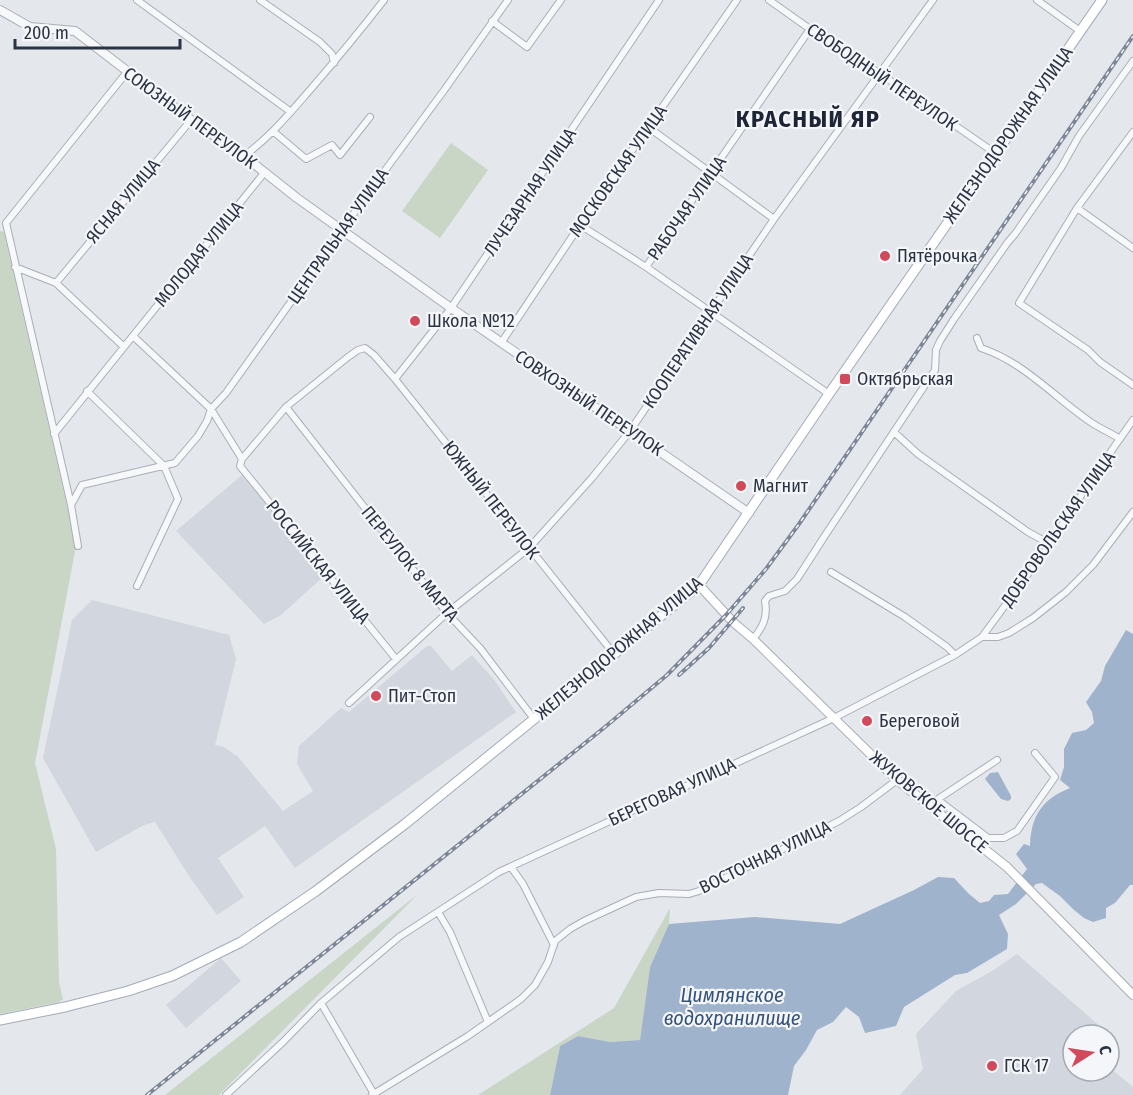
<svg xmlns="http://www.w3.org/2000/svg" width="1133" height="1095" viewBox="0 0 1133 1095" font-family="'Fira Sans Condensed',sans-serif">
<rect width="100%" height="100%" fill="#e4e7ec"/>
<!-- built -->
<path fill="#d2d6de" d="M242,475L323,577L281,615L264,624L176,531Z
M92,600L229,635L236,659L215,745L224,747L238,757L283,811L313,791L297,764L299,746L341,708L349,712L427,646H431L452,671L472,655L495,681L516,712L295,868L265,826L218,858L244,897L217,915L189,876L155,822L144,825L96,852L43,758L72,620Z
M1017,954L1109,1034L1073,1035V1071H1109V1067L1133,1087V1095H900L923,1069L916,1034L956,991L992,971Z
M221,958L241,981L186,1028L166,1005Z"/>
<!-- green -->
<path fill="#c9d6c5" d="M451,143L488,170L440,238L402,211Z
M0,231L4,232L74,536L76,546L35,763L56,849L59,982L63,999L59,1002L0,1014Z
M418,894L219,1095H165Z
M670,908L669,924L650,967L640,1040L610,1042L578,1036L560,1046L550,1095H478L614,1008Z"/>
<!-- water -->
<path fill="#9fb4cc" d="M1126,630L1133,634V885H1130L1115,903L1106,908V918L1093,922L1084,918L1074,910L1060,896L1042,883L1036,884L1016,904L999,915L1008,934L1007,949L967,973L955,975L904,1007L896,1026L865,1033L859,1017L846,1007L833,1022L817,1030L806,1050L794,1066L788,1095H550L560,1046L578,1036L610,1042L640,1040L650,967L669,924L755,917L840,924L914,890L938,877L954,878L969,894L980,903L989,901L994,895L1008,894L1027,869L1016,854L1024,844L1030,846C1031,816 1042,799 1070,788L1060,780L1064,767V749L1072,733L1086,730L1094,723L1092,712L1086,702L1101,681L1105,666Z
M998,772L1011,796V799L1008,801L1001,799L985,779L990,773Z"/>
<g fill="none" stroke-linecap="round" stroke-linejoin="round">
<defs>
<path id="minor" d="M137,0L291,112
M260,0L320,42L332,54L334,63
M769,0L810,29L879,73L995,153
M1037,0L1080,31
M492,21L527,47L561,0
M648,127L774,219
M274,132L306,159L332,145L340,155L370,117
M1133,132L1077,208L1019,303L1088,350L1100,362L1133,385
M244,156C270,137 289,114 310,90C335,61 360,31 384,0
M1077,208L1133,248
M580,225L646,267L829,394
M15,267L56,283L124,347
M646,267L810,29
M56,283L191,120
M133,336L211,409L242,459
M977,338L981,348C1024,362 1055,398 1092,423C1101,429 1111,433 1120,439
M501,343L580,225L737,0
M395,379L451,308L659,0
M87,391L164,466L178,499L137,586
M286,407L447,613L480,648L534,719
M894,432L918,454L1028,532L1050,544
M54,434L264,173
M71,505L82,485L175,463L198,436L207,421L211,409L226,393L372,188L445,89L508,0
M78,546L71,505L6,223L127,72
M831,572L905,617L947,647L955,655
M982,637L1050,544L1091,480L1133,420
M753,639C763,627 768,617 765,601L769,596L785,591L797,579L826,534L935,370L936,350L940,341L954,319L1008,242L1015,234L1061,168L1079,136L1133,61
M396,659L240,466L242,459L286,407L348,357L358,350L365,348L374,355L395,379L614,654
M349,703L447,613L529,548L592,478L630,431L774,219L933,0
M938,800L988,838H1004L1017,831L1055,777L1035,753
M935,801L997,760
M511,867L523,884L554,945
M438,912L450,932L488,1022
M321,1003L374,1094
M226,1095L283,1042L321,1003L399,937L499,872L834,718L955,655L982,637H998L1009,633L1033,618L1066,592L1093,565L1133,512
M372,1095L468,1036L521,999L535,985L548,962L555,941L570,929L584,921L636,897L659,893L689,894L699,891L839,821L861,807L897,780"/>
<path id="tertiary" d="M0,10L30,27L75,31L191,120L244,156L297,198L451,308L749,513"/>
<path id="secondary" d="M699,585L733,622L753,639L897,780L1007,867L1133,995"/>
<path id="primary" d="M0,1020L65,1007L128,991L172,976L241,942L316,891L405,824L699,585L829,394L1102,0"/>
</defs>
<!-- minor casing -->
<use href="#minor" stroke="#a9aeb7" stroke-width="8"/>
<!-- tertiary casing -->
<use href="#tertiary" stroke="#a9aeb7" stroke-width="10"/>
<!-- secondary casing -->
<use href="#secondary" stroke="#a9aeb7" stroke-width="10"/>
<!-- primary casing -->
<use href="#primary" stroke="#a3abb8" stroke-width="11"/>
<!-- minor -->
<use href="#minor" stroke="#f7f8fa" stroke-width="6"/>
<!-- tertiary -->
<use href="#tertiary" stroke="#f7f8fa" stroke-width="8"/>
<!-- secondary -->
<use href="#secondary" stroke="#fff" stroke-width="8"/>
<!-- primary -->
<use href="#primary" stroke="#fff" stroke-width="9"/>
<defs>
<path id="rail" d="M679,675L709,648L743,608
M147,1095L605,727L667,675L726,615L766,569L799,524L1133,36"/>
</defs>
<!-- rail casing -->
<use href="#rail" stroke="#7d8696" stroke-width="4"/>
<!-- rail -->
<use href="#rail" stroke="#f4f6f9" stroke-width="1.5" stroke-dasharray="4.5" stroke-linecap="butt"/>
</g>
<!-- markers -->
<g fill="#d1495b" stroke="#f4f6f9" stroke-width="2">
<circle cx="885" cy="256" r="6"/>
<circle cx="415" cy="321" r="6"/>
<rect x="839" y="373" width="12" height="12" rx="3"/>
<circle cx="741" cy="486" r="6"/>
<circle cx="376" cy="696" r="6"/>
<circle cx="867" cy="721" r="6"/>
<circle cx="992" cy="1066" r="6"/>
</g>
<g text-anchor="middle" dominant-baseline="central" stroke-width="4.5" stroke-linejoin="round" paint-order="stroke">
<!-- street labels -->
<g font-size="18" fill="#2b3445" stroke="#f4f6f9">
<text transform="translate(882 77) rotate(34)">СВОБОДНЫЙ ПЕРЕУЛОК</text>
<text transform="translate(190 118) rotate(36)">СОЮЗНЫЙ ПЕРЕУЛОК</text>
<text transform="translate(1008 135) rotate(-55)">ЖЕЛЕЗНОДОРОЖНАЯ УЛИЦА</text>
<text transform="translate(618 171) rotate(-55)">МОСКОВСКАЯ УЛИЦА</text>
<text transform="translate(530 192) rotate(-56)">ЛУЧЕЗАРНАЯ УЛИЦА</text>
<text transform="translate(123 201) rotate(-50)">ЯСНАЯ УЛИЦА</text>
<text transform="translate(687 208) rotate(-55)">РАБОЧАЯ УЛИЦА</text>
<text transform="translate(338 236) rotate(-55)">ЦЕНТРАЛЬНАЯ УЛИЦА</text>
<text transform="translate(199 254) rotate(-51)">МОЛОДАЯ УЛИЦА</text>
<text transform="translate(698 331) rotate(-56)">КООПЕРАТИВНАЯ УЛИЦА</text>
<text transform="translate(589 403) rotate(34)">СОВХОЗНЫЙ ПЕРЕУЛОК</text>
<text transform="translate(491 500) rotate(52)">ЮЖНЫЙ ПЕРЕУЛОК</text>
<text transform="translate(1058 529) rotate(-55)">ДОБРОВОЛЬСКАЯ УЛИЦА</text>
<text transform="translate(318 562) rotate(51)">РОССИЙСКАЯ УЛИЦА</text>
<text transform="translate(410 564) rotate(51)">ПЕРЕУЛОК 8 МАРТА</text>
<text transform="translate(619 648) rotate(-40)">ЖЕЛЕЗНОДОРОЖНАЯ УЛИЦА</text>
<text transform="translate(672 792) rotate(-25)">БЕРЕГОВАЯ УЛИЦА</text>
<text transform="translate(929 802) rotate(40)">ЖУКОВСКОЕ ШОССЕ</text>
<text transform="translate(765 857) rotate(-26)">ВОСТОЧНАЯ УЛИЦА</text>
</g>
<!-- poi labels -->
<g font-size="18" fill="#2b3445" stroke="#f4f6f9" text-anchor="start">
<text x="897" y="256">Пятёрочка</text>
<text x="427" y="321">Школа №12</text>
<text x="857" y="379">Октябрьская</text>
<text x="753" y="486">Магнит</text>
<text x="388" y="696">Пит-Стоп</text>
<text x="879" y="721">Береговой</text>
<text x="1004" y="1066">ГСК 17</text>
</g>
<!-- water labels -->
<g font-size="20" font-style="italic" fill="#34527a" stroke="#f4f6f9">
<text x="732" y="995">Цимлянское<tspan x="732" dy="23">водохранилище</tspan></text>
</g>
<!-- district labels -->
<g font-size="24" font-weight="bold" letter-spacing="1.5" fill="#1d2536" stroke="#f4f6f9">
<text x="808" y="119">КРАСНЫЙ ЯР</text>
</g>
</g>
<!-- north arrow -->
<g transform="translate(1091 1053) rotate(78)"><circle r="28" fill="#f4f6f9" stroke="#a4a8b1" stroke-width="1.5"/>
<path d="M0-4.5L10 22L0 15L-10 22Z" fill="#d1495b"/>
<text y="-9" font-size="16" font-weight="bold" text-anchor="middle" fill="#2b3445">С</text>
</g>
<!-- scale -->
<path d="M15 39v9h165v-9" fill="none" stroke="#2b3445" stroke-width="3"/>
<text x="24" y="39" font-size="18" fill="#2b3445" stroke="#f4f6f9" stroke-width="4.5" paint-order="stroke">200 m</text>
</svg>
